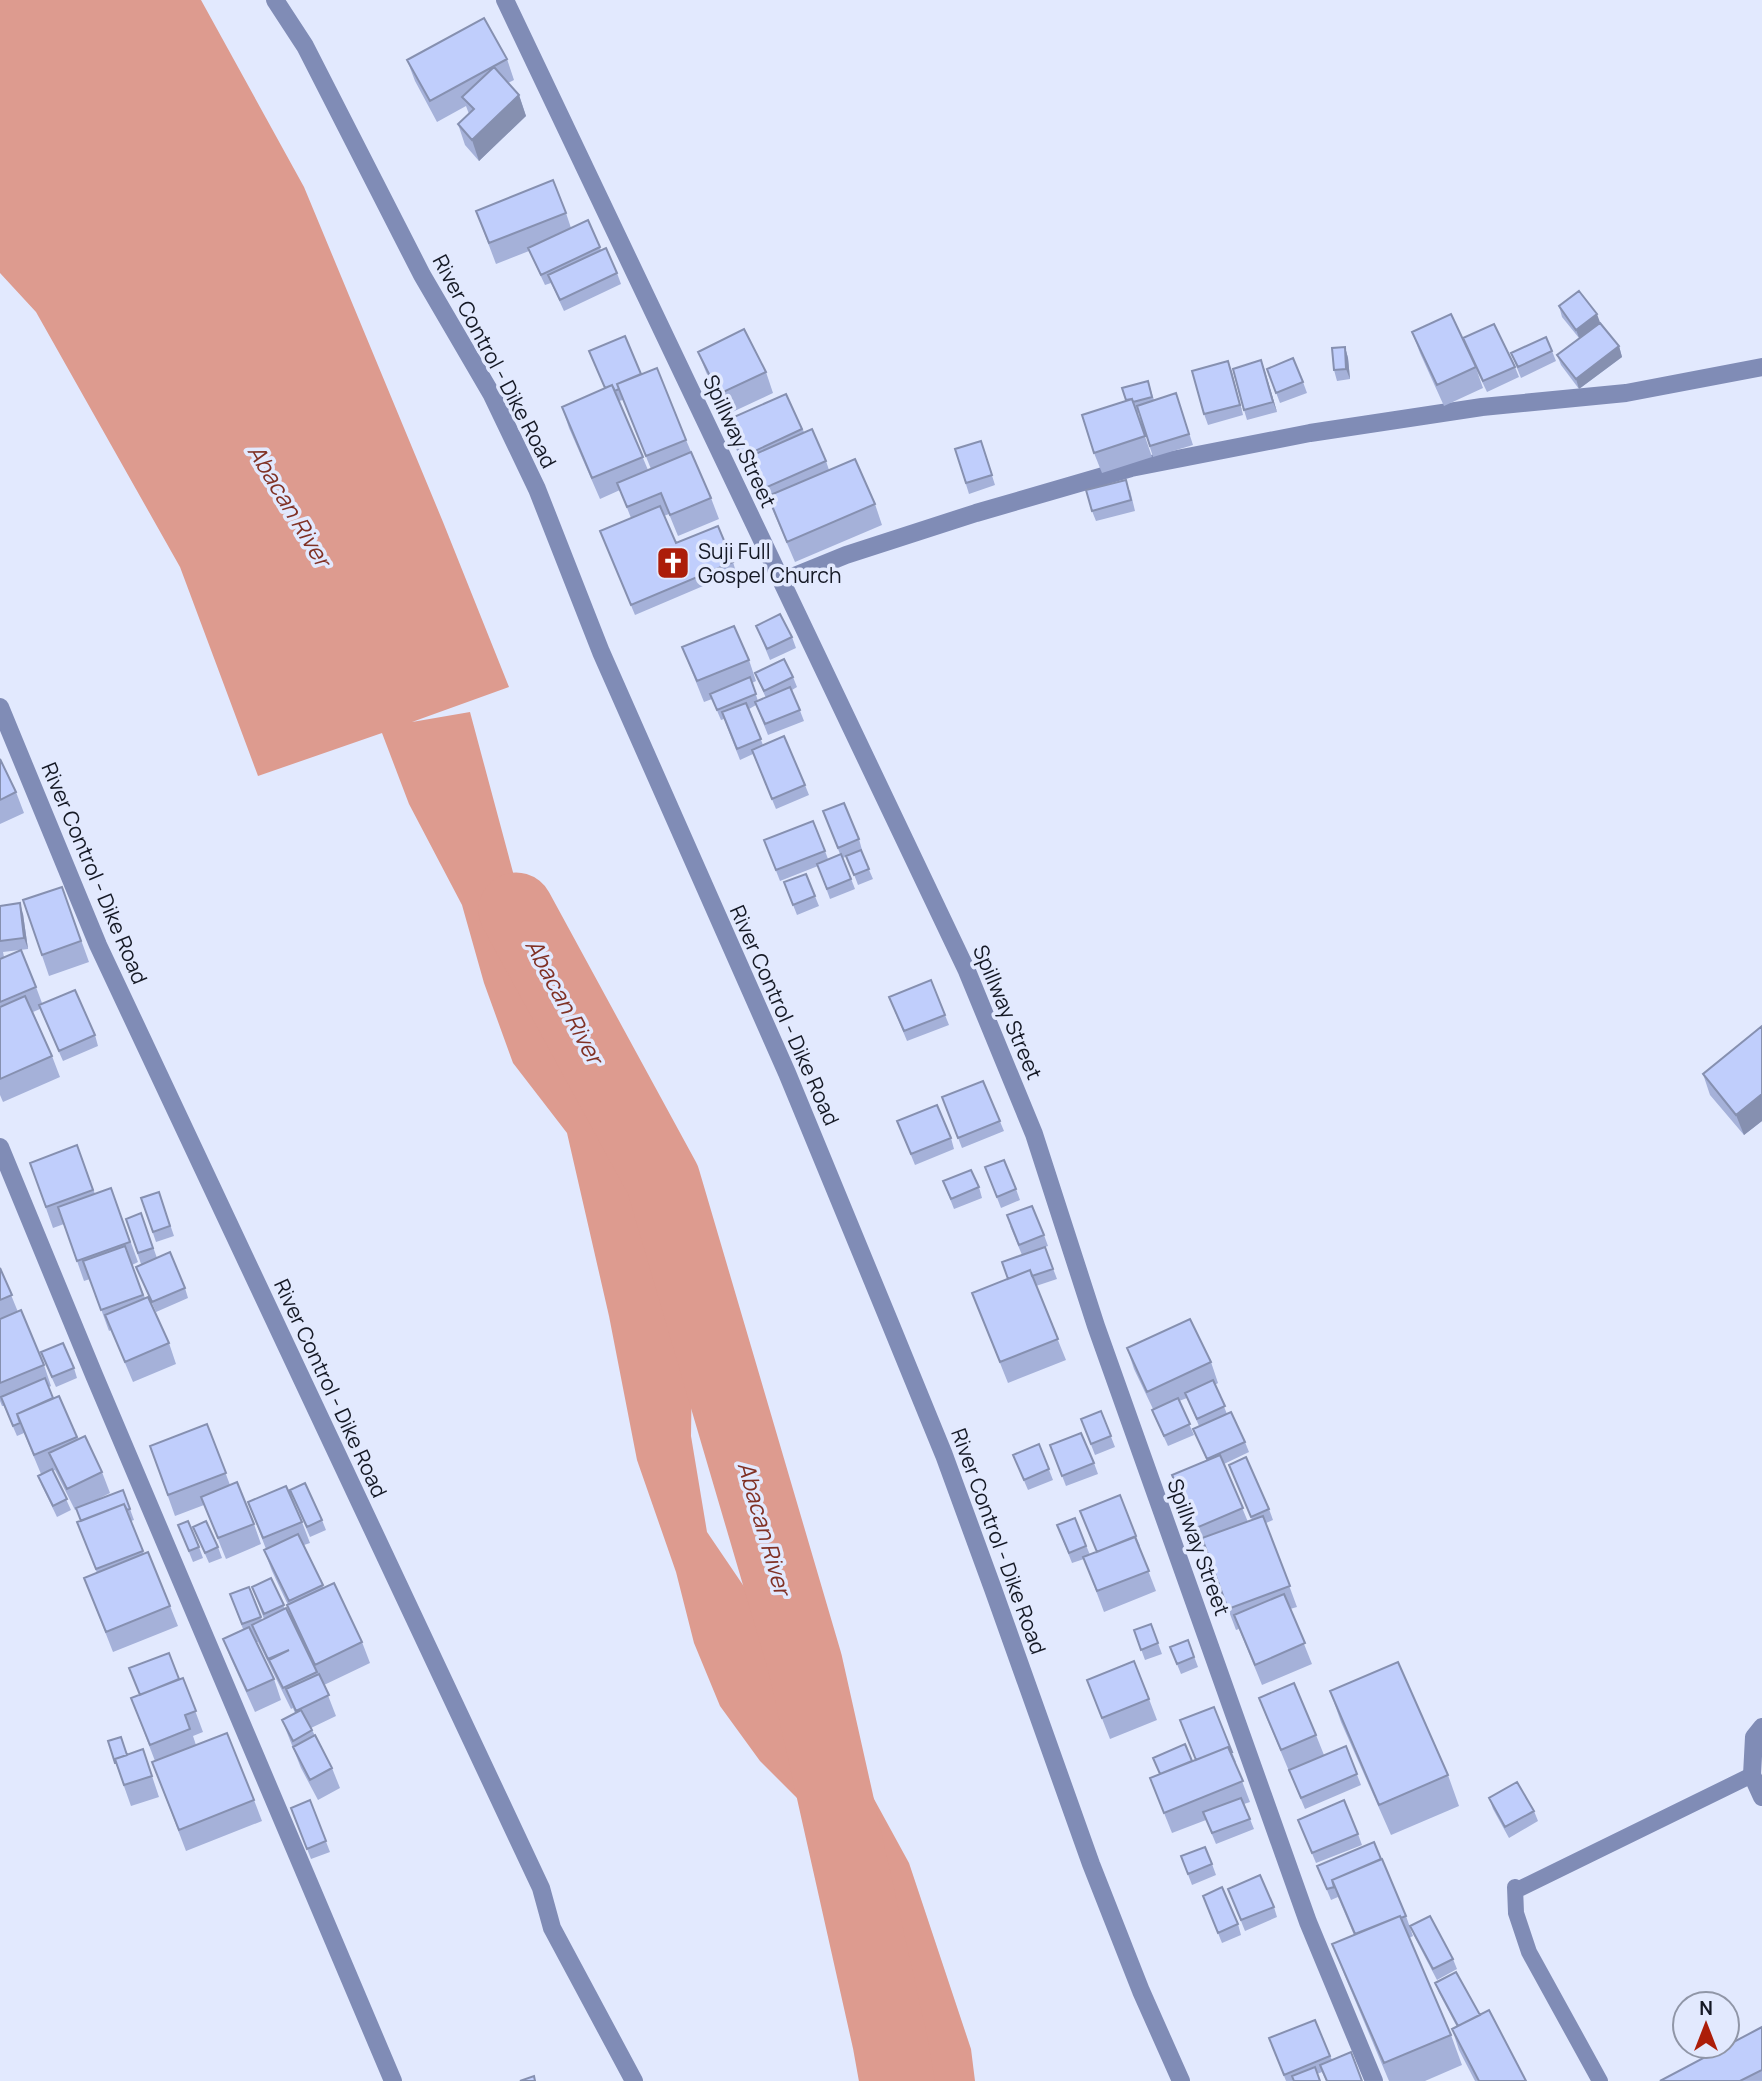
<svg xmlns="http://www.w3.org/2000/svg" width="1762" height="2081" viewBox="0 0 1762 2081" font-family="Manrope,sans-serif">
<rect width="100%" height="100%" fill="#e2e9fe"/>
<!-- water -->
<path fill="#dd9b8f" d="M0,0H201L304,187L443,522L509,687L412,722L470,712L514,876L560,972L576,1050L629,1152L650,1241L668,1281L692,1365L691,1436L707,1532L815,1691L909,1863L971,2049L975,2081H896L894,1988L885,1920L844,1871L815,1816L760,1761L720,1706L694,1643L676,1572L637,1460L609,1316L567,1133L513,1063L484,983L462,905L409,804L382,733L258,776L180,567L36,312L0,273Z"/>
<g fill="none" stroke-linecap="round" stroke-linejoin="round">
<!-- river -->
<path stroke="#dd9b8f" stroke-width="75" d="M516,910L663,1180L805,1663L890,2042L897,2081"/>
<!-- service -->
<path stroke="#808cb6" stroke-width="16" d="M1600,2081L1529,1952L1516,1913L1515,1887L1517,1890L1752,1775"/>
<!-- minor -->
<path stroke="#808cb6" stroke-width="18" d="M275,0L305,46L422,275L492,395L537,489L601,652L787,1073L890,1323L944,1455L993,1589L1091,1864L1141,1991L1181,2081
M782,581L846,555L976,513L1131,468L1310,433L1482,407L1626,393L1762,367
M0,707L98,945L541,1888L552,1928L634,2081
M0,1147L94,1375L393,2081
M1762,1727L1754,1737L1752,1775L1762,1797"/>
<!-- tertiary -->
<path stroke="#808cb6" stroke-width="18" d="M505,0L967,971L1034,1134L1096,1326L1308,1922L1374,2081"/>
</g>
<!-- wall -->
<path fill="#a5b1d9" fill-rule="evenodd" d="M507,59L514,80L508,83L519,95L526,116L479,161L465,145L458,124L469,114L466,106L437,122L415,81L407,60Z
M476,211L566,213L571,228L588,220L601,250L617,273L621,284L564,311L551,283L545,285L529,251L496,264Z
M1559,306L1619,346L1622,357L1579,389L1561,365L1557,355L1579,338L1562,317Z
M1412,332L1466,347L1515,367L1519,377L1487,392L1477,371L1483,388L1444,406L1420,353Z
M1345,347L1348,358L1350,379L1337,381L1334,370Z
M589,351L641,374L686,440L711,498L719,519L678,536L669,514L664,516L676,543L733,562L736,572L635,615L604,541L631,518L620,490L600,499L569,428L562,407L605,388ZM623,400L651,469L648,470L619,401Z
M1552,351L1556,361L1521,378L1511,353Z
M698,352L766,372L773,393L726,415L706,372Z
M1261,360L1277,412L1247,420L1244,410Z
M1228,361L1243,415L1208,425L1204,414Z
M1267,369L1303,382L1307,393L1280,403Z
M1148,381L1154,400L1176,393L1193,445L1153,457L1139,412L1137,413L1152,457L1102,473L1094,453L1126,400Z
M786,394L804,432L826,461L829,470L875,504L882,525L795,562L757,474L749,478L733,442L725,421Z
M981,441L995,485L969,494L955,449Z
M1130,490L1135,511L1096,521L1092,511Z
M756,626L792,637L796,648L770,660Z
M682,647L749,660L756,681L752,683L758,701L766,698L755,673L793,677L797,687L792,690L804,721L768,735L756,705L749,709L763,745L805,785L809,795L776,809L753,754L740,760L724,719L721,720L712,699L704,702Z
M0,759L16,792L24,813L0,824Z
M823,811L859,839L862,850L861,851L873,879L858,885L847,856L843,858L855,889L830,899L818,866L780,881L764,840L825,851L828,859L840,854Z
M806,874L819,906L797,915L784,882Z
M62,887L89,962L49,976L23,900Z
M0,906L23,914L28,949L3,952L4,957L36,987L42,1003L95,1035L98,1046L63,1061L40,1009L33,1012L52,1056L60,1077L3,1102L0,1095Z
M931,980L949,1025L907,1041L893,1007Z
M1762,1026V1121L1744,1135L1710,1095L1703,1074Z
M983,1081L1004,1131L962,1148L942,1097Z
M897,1121L951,1138L954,1149L915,1165Z
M77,1145L95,1194L111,1188L138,1262L132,1265L145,1298L169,1343L176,1364L133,1382L111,1330L109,1331L90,1279L84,1281L64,1224L53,1228L30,1163Z
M985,1167L1016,1189L1020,1200L1001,1208Z
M943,1181L979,1187L982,1198L954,1209Z
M159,1192L174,1236L156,1242L141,1198Z
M141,1213L157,1258L185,1288L188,1298L156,1312L136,1267L141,1264L126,1219Z
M1010,1226L1044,1235L1048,1246L1036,1250L1045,1247L1057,1279L1036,1286L1066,1360L1008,1383L972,1293L1008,1279L1022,1255Z
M0,1268L18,1312L44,1365L51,1386L49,1387L53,1398L59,1396L78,1439L102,1472L110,1493L90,1503L123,1490L134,1520L131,1521L144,1554L170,1606L178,1626L113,1652L84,1578L97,1573L77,1522L81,1521L77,1509L75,1510L55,1470L53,1471L71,1510L57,1517L42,1486L38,1476L41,1474L24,1433L17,1436L4,1406H2L0,1401Z
M1127,1348L1211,1362L1218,1383L1215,1385L1227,1414L1245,1442L1249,1452L1224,1464L1248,1522L1252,1520L1229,1465L1269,1509L1273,1520L1266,1523L1297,1607L1290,1609L1312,1664L1262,1685L1239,1629L1236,1630L1205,1548L1203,1549L1180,1496L1172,1475L1207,1461L1193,1429L1199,1426L1187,1398L1179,1401L1194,1435L1168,1446L1156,1420L1152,1410L1153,1409L1134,1369Z
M45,1363L74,1368L77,1378L56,1387Z
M1101,1411L1115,1447L1095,1455L1081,1419Z
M207,1424L230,1485L254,1524L261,1544L226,1559L204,1505L175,1516L150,1446Z
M1039,1444L1053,1480L1028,1490L1013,1455Z
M1050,1445L1094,1463L1098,1474L1066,1486Z
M290,1490L322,1520L326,1530L310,1537Z
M248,1502L302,1522L310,1543L304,1545L324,1588L362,1642L370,1663L324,1685L336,1716L311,1728L332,1768L340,1788L318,1800L301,1768L282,1720L295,1713L293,1708L291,1709L258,1642H256L274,1679L281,1700L255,1712L231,1659L223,1639L243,1629L230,1594L249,1587L262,1620L264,1619L252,1587L271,1578L285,1609L295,1626L288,1605L272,1571L264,1550L266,1549Z
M1075,1518L1090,1555L1136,1536L1140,1546L1139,1547L1156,1591L1104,1612L1084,1559L1072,1563L1057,1525Z
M178,1525L199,1547L203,1558L193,1562Z
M193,1527L218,1547L222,1558L209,1563Z
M1151,1624L1162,1654L1145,1660L1134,1630Z
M1188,1640L1198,1667L1181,1674L1170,1647Z
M183,1678L203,1732L193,1736L196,1745L254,1800L262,1821L186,1851L152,1762L155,1761L131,1698Z
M1087,1680L1149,1699L1157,1720L1110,1739Z
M1330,1691L1448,1775L1459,1806L1391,1835L1341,1722Z
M1259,1698L1316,1735L1324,1755L1346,1746L1361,1785L1305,1809L1267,1719Z
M108,1741L127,1755L143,1749L159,1797L131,1806Z
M1232,1752L1236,1762L1235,1763L1250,1802L1244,1804L1254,1829L1216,1844L1206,1820L1172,1833L1150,1778L1196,1760Z
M1489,1798L1534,1811L1538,1821L1509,1838L1493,1809Z
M310,1800L330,1852L311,1859L291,1808Z
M1298,1820L1358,1834L1362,1845L1316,1863Z
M1181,1856L1212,1864L1216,1875L1192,1885Z
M1317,1866L1406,1916L1413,1936L1409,1938L1451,2035L1462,2065L1425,2081H1389L1344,1974L1332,1944L1354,1935L1338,1897L1331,1900Z
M1228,1889L1274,1907L1277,1917L1245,1931Z
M1203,1896L1238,1924L1241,1935L1222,1943Z
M1410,1926L1453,1959L1457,1969L1437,1980L1414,1936Z
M1435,1983L1480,2015L1526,2081H1475L1459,2050L1452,2029L1457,2027L1439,1993Z
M1315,2020L1332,2060L1362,2081H1326L1322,2072L1317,2074L1320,2081H1286L1269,2038Z
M1762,2027V2081H1660Z"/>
<!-- shaded-wall -->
<path fill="#8690b0" d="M519,95L526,116L479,161L472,140Z
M1597,314L1601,325L1580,340L1576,330Z
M1619,346L1622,357L1579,389L1576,379Z
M1345,347L1348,358L1350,379L1346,369Z
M1261,360L1265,371L1277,412L1273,402Z
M1228,361L1232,372L1243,415L1240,405Z
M20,903L23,914L28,949L24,938Z
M1762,1094V1121L1744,1135L1736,1115Z"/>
<!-- building -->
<path fill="#c0cefc" stroke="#8690b0" stroke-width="2" d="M484,18L507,59L430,101L407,60Z
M494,67L519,95L472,140L458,124L474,109L462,97Z
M553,180L566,213L489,243L476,211Z
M588,220L600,247L541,275L528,248Z
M606,248L617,273L560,300L548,275Z
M1579,291L1597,314L1576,330L1559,306Z
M1451,314L1476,367L1437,385L1412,332Z
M1600,323L1619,346L1576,379L1557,355Z
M1494,324L1515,367L1483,381L1463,338Z
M744,329L766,372L719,394L698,352Z
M625,336L641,374L617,384L619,389L615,391L612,385L605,388L589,351Z
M1546,337L1552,351L1518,367L1511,353Z
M1345,347L1346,369L1334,370L1332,348Z
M1293,358L1303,382L1276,393L1267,369Z
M1261,360L1273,402L1244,410L1233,369Z
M1228,361L1240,405L1204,414L1192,371Z
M657,368L686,440L646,456L617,384Z
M1148,381L1152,397L1133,402L1132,399L1126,400L1122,388Z
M612,385L643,457L592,478L562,407Z
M1176,393L1189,434L1150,446L1137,406Z
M786,394L802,429L742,457L725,421Z
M1132,399L1145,436L1094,453L1082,415Z
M812,429L826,461L765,488L751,456Z
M981,441L992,475L966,483L955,449Z
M691,452L711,498L670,515L661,493L627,507L617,483Z
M855,459L875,504L787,542L768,496Z
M1126,480L1131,500L1092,511L1086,490Z
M660,506L676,543L718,526L733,562L631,605L600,531Z
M780,614L792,637L767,649L756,626Z
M734,626L749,660L697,681L682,647Z
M784,659L793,677L764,691L755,673Z
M750,677L756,694L717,710L710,694Z
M790,687L800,710L765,724L755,702Z
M746,703L761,739L737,749L722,712Z
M784,736L805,785L772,799L752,750Z
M0,759L16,792L0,800Z
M844,803L859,839L838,848L823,811Z
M813,821L825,851L776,870L764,840Z
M861,850L869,869L854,875L846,856Z
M841,854L851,879L827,889L817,864Z
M806,874L815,896L793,905L784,882Z
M62,887L81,941L42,955L23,900Z
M20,903L24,938L0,941V906Z
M21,950L36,987L0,1002V959Z
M931,980L945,1015L904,1031L889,997Z
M75,990L95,1035L59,1051L39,1005Z
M25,996L52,1056L0,1079V1007Z
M1762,1026V1094L1736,1115L1703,1074Z
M983,1081L1000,1121L958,1138L942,1097Z
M937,1105L951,1138L911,1154L897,1121Z
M77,1145L93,1190L46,1207L30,1163Z
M1004,1160L1016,1189L997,1197L985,1167Z
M971,1170L979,1187L951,1199L943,1181Z
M111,1188L130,1242L77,1261L58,1207Z
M159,1192L170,1226L153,1232L141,1198Z
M1032,1206L1044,1235L1019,1245L1007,1215Z
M141,1213L153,1248L138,1253L126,1219Z
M125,1246L143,1295L101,1310L83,1261Z
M1045,1247L1053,1269L1032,1276L1030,1270L1008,1279L1002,1262Z
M170,1252L185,1288L152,1302L136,1267Z
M0,1268L12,1295L0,1300Z
M1030,1270L1058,1339L1000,1362L972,1293Z
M148,1297L169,1343L125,1362L105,1315Z
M21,1310L44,1365L0,1383V1319Z
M1190,1319L1211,1362L1147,1392L1127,1348Z
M63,1343L74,1368L52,1377L41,1352Z
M45,1378L53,1398L17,1414L20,1423L13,1426L1,1397Z
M1213,1380L1225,1406L1197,1419L1185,1393Z
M59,1396L77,1437L34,1455L17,1414Z
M1178,1398L1190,1424L1164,1436L1152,1410Z
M1101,1411L1111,1436L1091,1444L1081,1419Z
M1231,1412L1245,1442L1207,1459L1193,1429Z
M207,1424L226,1473L168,1495L150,1446Z
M1081,1433L1094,1463L1062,1476L1050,1445Z
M85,1436L102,1472L67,1489L49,1453Z
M1039,1444L1049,1469L1024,1480L1013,1455Z
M1220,1455L1243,1508L1196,1528L1172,1475Z
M1246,1457L1269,1509L1251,1517L1229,1465Z
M52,1469L67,1499L53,1506L38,1476Z
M237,1482L254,1524L218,1538L201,1497Z
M305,1483L322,1520L307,1527L290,1490Z
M286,1486L302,1522L263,1538L248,1502Z
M123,1490L130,1509L127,1510L124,1504L81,1521L76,1508Z
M1120,1495L1136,1536L1097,1552L1080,1511Z
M124,1504L143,1551L96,1569L77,1522Z
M1263,1516L1290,1586L1228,1609L1202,1538Z
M1075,1518L1086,1546L1069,1553L1057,1525Z
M188,1521L199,1547L189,1551L178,1525Z
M206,1521L218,1547L205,1553L193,1527Z
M298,1534L323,1585L289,1601L264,1550Z
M1135,1537L1149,1571L1097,1591L1083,1557Z
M148,1552L170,1606L106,1632L84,1578Z
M271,1578L284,1605L264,1614L252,1587Z
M334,1583L362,1642L315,1665L287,1605Z
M249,1587L261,1617L242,1624L230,1594Z
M1284,1594L1305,1643L1255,1665L1234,1615Z
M286,1608L317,1672L283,1688L269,1660L289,1650L268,1659L252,1625Z
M1151,1624L1158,1643L1141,1650L1134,1630Z
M249,1627L274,1679L247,1691L223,1639Z
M1188,1640L1194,1657L1177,1664L1170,1647Z
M169,1653L179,1679L140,1695L129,1668Z
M1134,1661L1149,1699L1102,1718L1087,1680Z
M1398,1662L1448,1775L1379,1805L1330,1691Z
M319,1674L329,1695L296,1711L286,1689Z
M183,1678L196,1711L185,1715L190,1729L150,1745L131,1698Z
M1294,1683L1316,1735L1281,1750L1259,1698Z
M1214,1707L1232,1752H1231L1228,1747L1196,1760L1180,1720Z
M301,1710L312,1730L293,1741L282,1720Z
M227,1733L254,1800L179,1830L152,1762Z
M315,1735L332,1768L310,1780L293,1747Z
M121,1737L127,1755L115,1759L116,1763H115L108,1741Z
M1185,1744L1192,1761L1160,1774L1153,1758Z
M1346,1746L1357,1774L1301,1798L1289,1770Z
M1228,1747L1243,1781L1164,1813L1150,1778Z
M143,1749L152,1776L124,1785L115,1759Z
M1517,1782L1534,1811L1505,1827L1489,1798Z
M1241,1798L1250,1819L1212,1833L1203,1812Z
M310,1800L326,1841L307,1849L291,1808Z
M1344,1800L1358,1834L1312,1853L1298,1820Z
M1374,1842L1381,1859L1332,1880L1334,1887L1327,1889L1317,1866Z
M1205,1847L1212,1864L1188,1874L1181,1856Z
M1382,1859L1406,1916L1401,1918L1400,1916L1355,1934L1332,1880Z
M1260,1875L1274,1907L1241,1920L1228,1889Z
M1222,1887L1238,1924L1218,1933L1203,1896Z
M1400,1916L1451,2035L1384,2063L1332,1944Z
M1430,1916L1453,1959L1433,1969L1410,1926Z
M1456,1972L1480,2015L1458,2026L1435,1983Z
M1489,2010L1526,2081H1479L1452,2029Z
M1315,2020L1330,2056L1284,2075L1269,2038Z
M1762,2027V2070L1740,2081H1660Z
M1351,2052L1362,2081H1327L1320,2065Z
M1315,2067L1320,2081H1294L1292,2076Z
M534,2076L535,2081H520Z"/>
<!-- icons -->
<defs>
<symbol id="church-square" viewBox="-11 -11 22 22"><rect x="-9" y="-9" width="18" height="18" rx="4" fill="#ac1d09" stroke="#e2e9fe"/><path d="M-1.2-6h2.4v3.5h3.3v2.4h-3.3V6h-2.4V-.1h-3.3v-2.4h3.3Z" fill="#fff"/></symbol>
</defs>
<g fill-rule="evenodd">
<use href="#church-square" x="654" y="544" width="38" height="38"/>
</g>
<g text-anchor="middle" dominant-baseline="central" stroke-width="7" stroke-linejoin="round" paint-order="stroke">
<!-- street labels -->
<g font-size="21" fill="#151925" stroke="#e2e9fe">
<text transform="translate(495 361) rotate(62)">River Control - Dike Road</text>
<text transform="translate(740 441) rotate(65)">Spillway Street</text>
<text transform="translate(95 873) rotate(67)">River Control - Dike Road</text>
<text transform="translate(1008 1012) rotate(67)">Spillway Street</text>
<text transform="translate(785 1015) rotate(66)">River Control - Dike Road</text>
<text transform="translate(331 1388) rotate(65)">River Control - Dike Road</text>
<text transform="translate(999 1541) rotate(70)">River Control - Dike Road</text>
<text transform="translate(1199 1547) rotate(70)">Spillway Street</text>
</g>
<!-- poi labels -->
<g font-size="21" fill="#151925" stroke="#e2e9fe" text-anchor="start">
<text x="698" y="551">Suji Full<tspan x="698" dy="24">Gospel Church</tspan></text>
</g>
<!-- water labels -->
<g font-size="23" font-style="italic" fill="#803125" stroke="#e2e9fe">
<text transform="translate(290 505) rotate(59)">Abacan River</text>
<text transform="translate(565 1001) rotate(62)">Abacan River</text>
<text transform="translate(765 1528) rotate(74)">Abacan River</text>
</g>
</g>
<!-- north arrow -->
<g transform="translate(1706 2025)"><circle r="33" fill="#e2e9fe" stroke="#9096a7" stroke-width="2"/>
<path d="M0-5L12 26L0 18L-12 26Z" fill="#ac1d09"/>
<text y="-10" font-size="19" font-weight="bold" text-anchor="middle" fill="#151925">N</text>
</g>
</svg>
